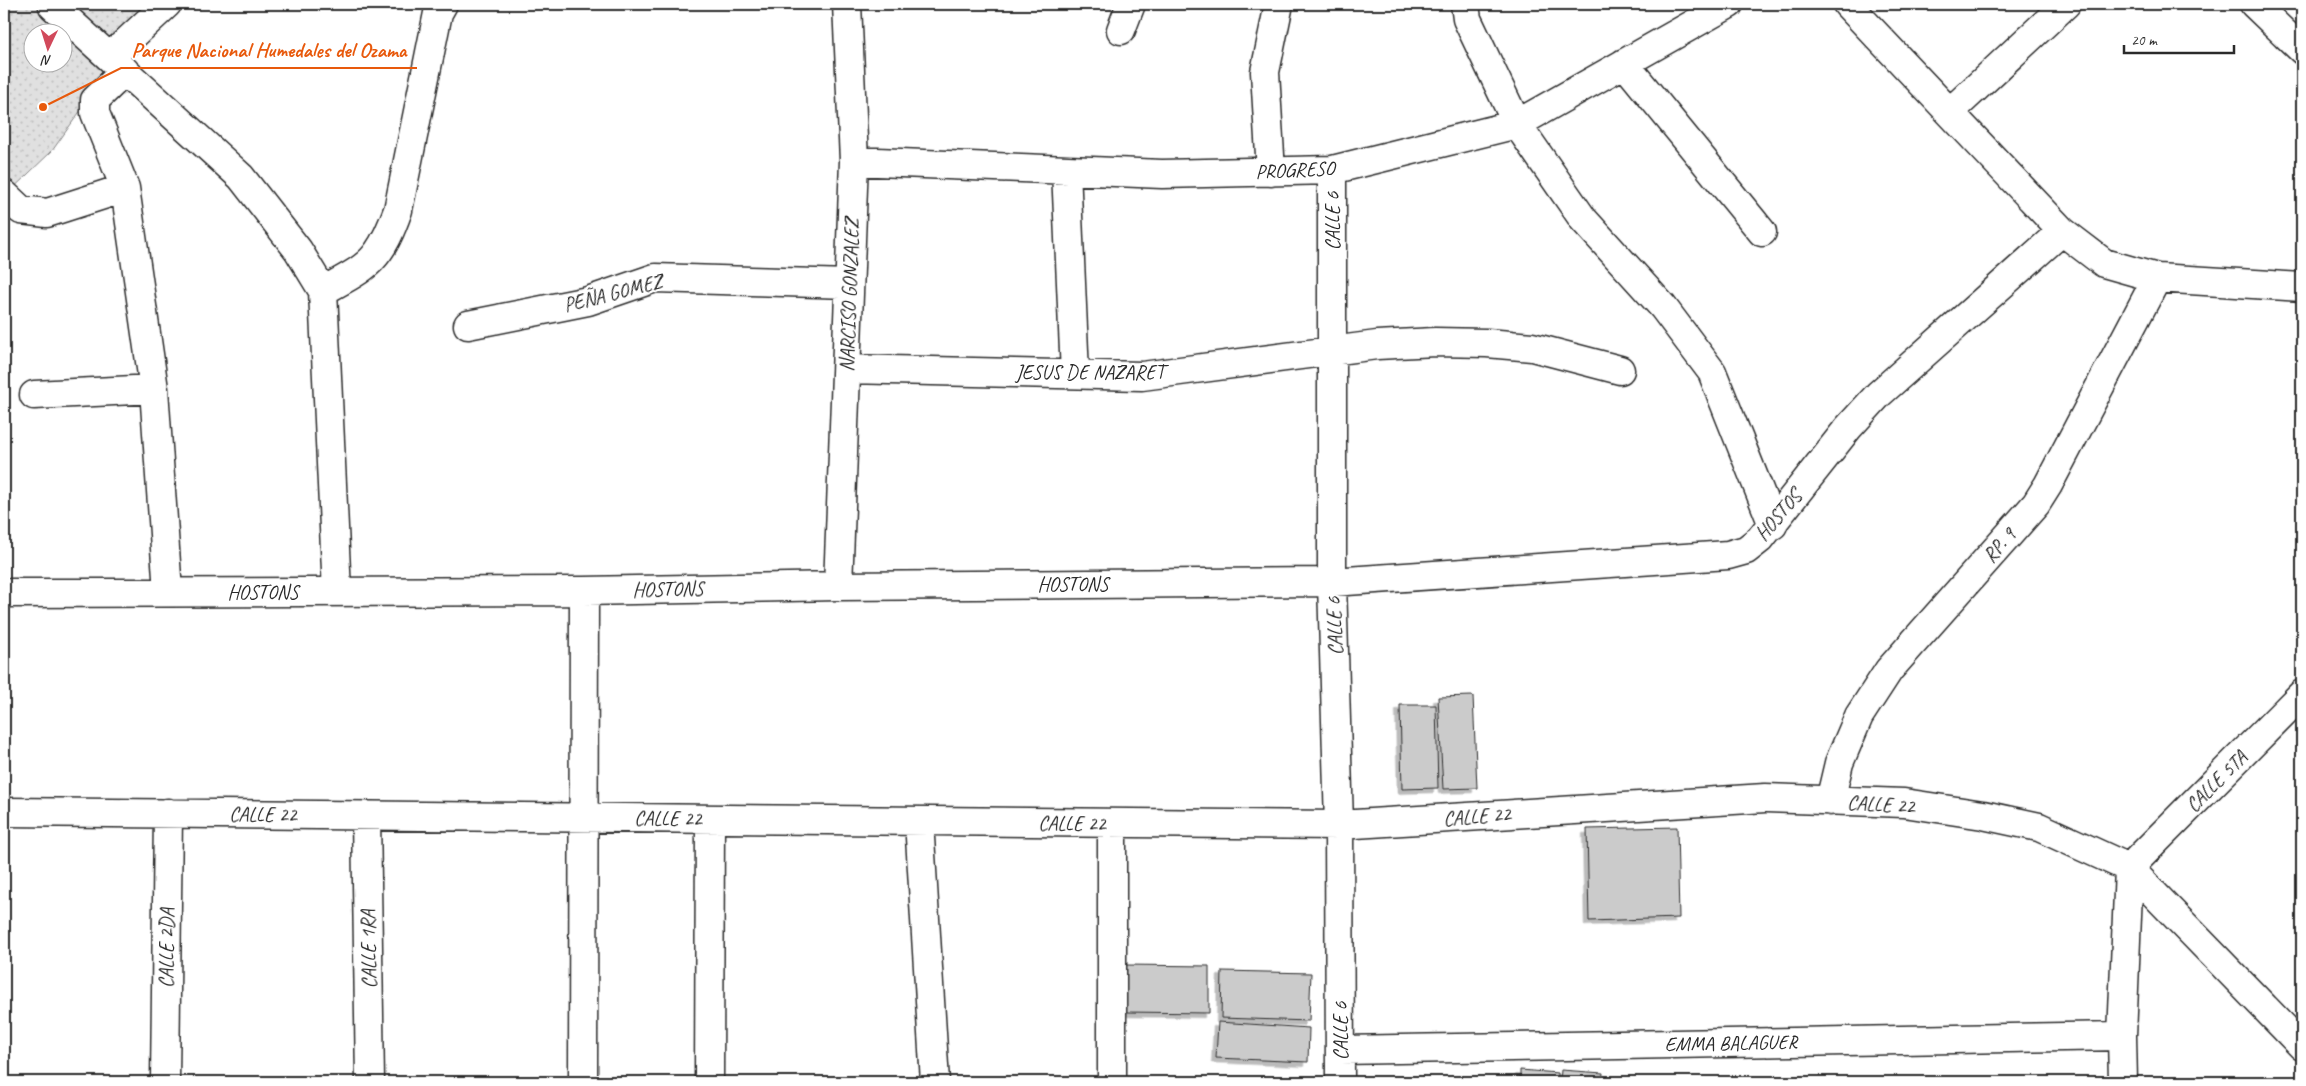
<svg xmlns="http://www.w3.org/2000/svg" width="2306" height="1086" viewBox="0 0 2306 1086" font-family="Caveat,sans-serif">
<defs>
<pattern id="grass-dots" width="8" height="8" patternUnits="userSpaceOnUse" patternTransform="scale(1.25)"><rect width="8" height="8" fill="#e0e0e0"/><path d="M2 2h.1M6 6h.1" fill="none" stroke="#c0c0c0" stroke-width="1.8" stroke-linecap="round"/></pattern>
<filter id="shadow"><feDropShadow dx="-4.5" dy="4.5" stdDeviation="0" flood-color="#0004"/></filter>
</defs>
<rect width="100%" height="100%" fill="#fff"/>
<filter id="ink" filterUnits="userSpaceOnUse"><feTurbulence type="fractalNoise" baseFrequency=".02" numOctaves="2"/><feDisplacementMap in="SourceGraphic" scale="10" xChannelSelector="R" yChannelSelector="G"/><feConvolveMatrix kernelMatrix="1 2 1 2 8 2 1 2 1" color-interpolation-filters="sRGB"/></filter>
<g filter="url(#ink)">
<!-- grass -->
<path fill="url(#grass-dots)" stroke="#868686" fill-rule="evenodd" d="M4,4H156L52,151L4,197ZM32,32H62V62H32Z"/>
<!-- building -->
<path fill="#cbcbcb" stroke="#2b2b2b" filter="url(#shadow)" d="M1473,696L1477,788L1443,789L1438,697Z
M1400,705H1436L1438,788L1402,789Z
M1677,827L1679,918L1589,921L1587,829Z
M1126,965L1209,966V1013L1126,1012Z
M1222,971L1311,973L1309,1021L1221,1018Z
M1218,1022L1309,1028L1308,1062L1216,1058Z
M1520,1070L1558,1073V1082H1520Z
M1561,1070L1603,1073L1602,1082H1560Z"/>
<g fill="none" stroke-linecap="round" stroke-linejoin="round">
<defs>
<path id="street" d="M1465,4L1467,19L1517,124L1583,219L1663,307L1712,372L1773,525
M1847,4L2062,231L2104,263L2157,278L2302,287
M2254,4L2302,50
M53,6L241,177L298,250L323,291L337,592
M1121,30L1131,4
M110,57L167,4
M1624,63L1762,232
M125,71L95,100V113L125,188L154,389L168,592
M1950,112L2066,4
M854,161L1162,174L1332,170L1517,124L1729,4
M1066,170L1075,374
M1332,170V582L1339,825L1340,1082
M1271,172L1265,72L1279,4
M4,194L21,210L47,213L125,188
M323,291C369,266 380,261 398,210L438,13L443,4
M468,325L588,301L655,278L849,284
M847,369L1142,376L1377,345L1435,342L1487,343L1532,347L1620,370
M34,395L154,389
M838,586L854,161L847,4
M4,593L584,591L838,586L1332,582L1728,555L1746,550L1760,539L1848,428L1879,394L2062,231
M1830,801L1839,763L1859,716L1889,670L2036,504L2048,485L2157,278
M4,812L1339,825L1765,798L1904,803L1983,815L2039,827L2129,868L2302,1046
M366,816L370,1082
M919,821L935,1082
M1112,823V1082
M2129,868L2302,694
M1341,1050L2122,1036
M165,1082L168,813
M583,1082L584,591
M709,1082L710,819
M2123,1082L2122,1036L2129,868"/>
</defs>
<!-- street casing -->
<use href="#street" stroke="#2b2b2b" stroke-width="31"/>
<!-- street -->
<use href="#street" stroke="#fff" stroke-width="28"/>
</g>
</g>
<g text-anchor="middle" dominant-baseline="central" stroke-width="4" stroke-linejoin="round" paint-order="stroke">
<!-- street labels -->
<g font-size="20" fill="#2b2b2b" stroke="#fff">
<text transform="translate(1295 170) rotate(-3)">PROGRESO</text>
<text transform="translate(1332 221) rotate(-90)">CALLE 6</text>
<text transform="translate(613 293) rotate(-14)">PEÑA GOMEZ</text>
<text transform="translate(849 295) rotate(-88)">NARCISO GONZALEZ</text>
<text x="1090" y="372">JESUS DE NAZARET</text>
<text transform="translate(1778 515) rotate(-49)">HOSTOS</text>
<text transform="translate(1999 545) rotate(-49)">RP. 9</text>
<text x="1073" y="584">HOSTONS</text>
<text transform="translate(668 589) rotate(-1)">HOSTONS</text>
<text x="263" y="592">HOSTONS</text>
<text transform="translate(1334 626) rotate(-92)">CALLE 6</text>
<text transform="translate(2216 781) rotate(-45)">CALLE 5TA</text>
<text transform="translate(1881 804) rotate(4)">CALLE 22</text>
<text transform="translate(263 814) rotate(1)">CALLE 22</text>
<text transform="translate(1477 816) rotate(-4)">CALLE 22</text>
<text transform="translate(668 818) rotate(1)">CALLE 22</text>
<text transform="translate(1072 823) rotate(1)">CALLE 22</text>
<text transform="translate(166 948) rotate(-89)">CALLE 2DA</text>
<text transform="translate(368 949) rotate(-91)">CALLE 1RA</text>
<text transform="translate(1340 1031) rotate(-90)">CALLE 6</text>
<text transform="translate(1731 1043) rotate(-1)">EMMA BALAGUER</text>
</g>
</g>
<!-- callouts -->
<path fill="none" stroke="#e8590c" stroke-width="2" d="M43 107L121 68H417"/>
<circle fill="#e8590c" stroke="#fff" stroke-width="2" cx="43" cy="107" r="5"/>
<g font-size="21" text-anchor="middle" font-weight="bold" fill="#e8590c" stroke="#fff" stroke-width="4" stroke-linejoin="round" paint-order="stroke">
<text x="269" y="57">Parque Nacional Humedales del Ozama</text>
</g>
<!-- margin -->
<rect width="2306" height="1086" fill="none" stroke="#fff" stroke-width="20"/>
<rect x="10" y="10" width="2286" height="1066" fill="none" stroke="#2b2b2b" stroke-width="2" filter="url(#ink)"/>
<!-- north arrow -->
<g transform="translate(48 48) rotate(184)"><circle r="24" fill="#ffffff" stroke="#aaaaaa"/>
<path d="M0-4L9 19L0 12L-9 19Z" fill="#d1495b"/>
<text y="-8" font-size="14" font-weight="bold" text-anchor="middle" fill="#2b2b2b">N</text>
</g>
<!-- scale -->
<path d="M2124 45v8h110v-8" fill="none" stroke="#2b2b2b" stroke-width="2.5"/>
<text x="2131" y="45" font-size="15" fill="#2b2b2b" stroke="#ffffff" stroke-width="4" paint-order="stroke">20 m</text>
</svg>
